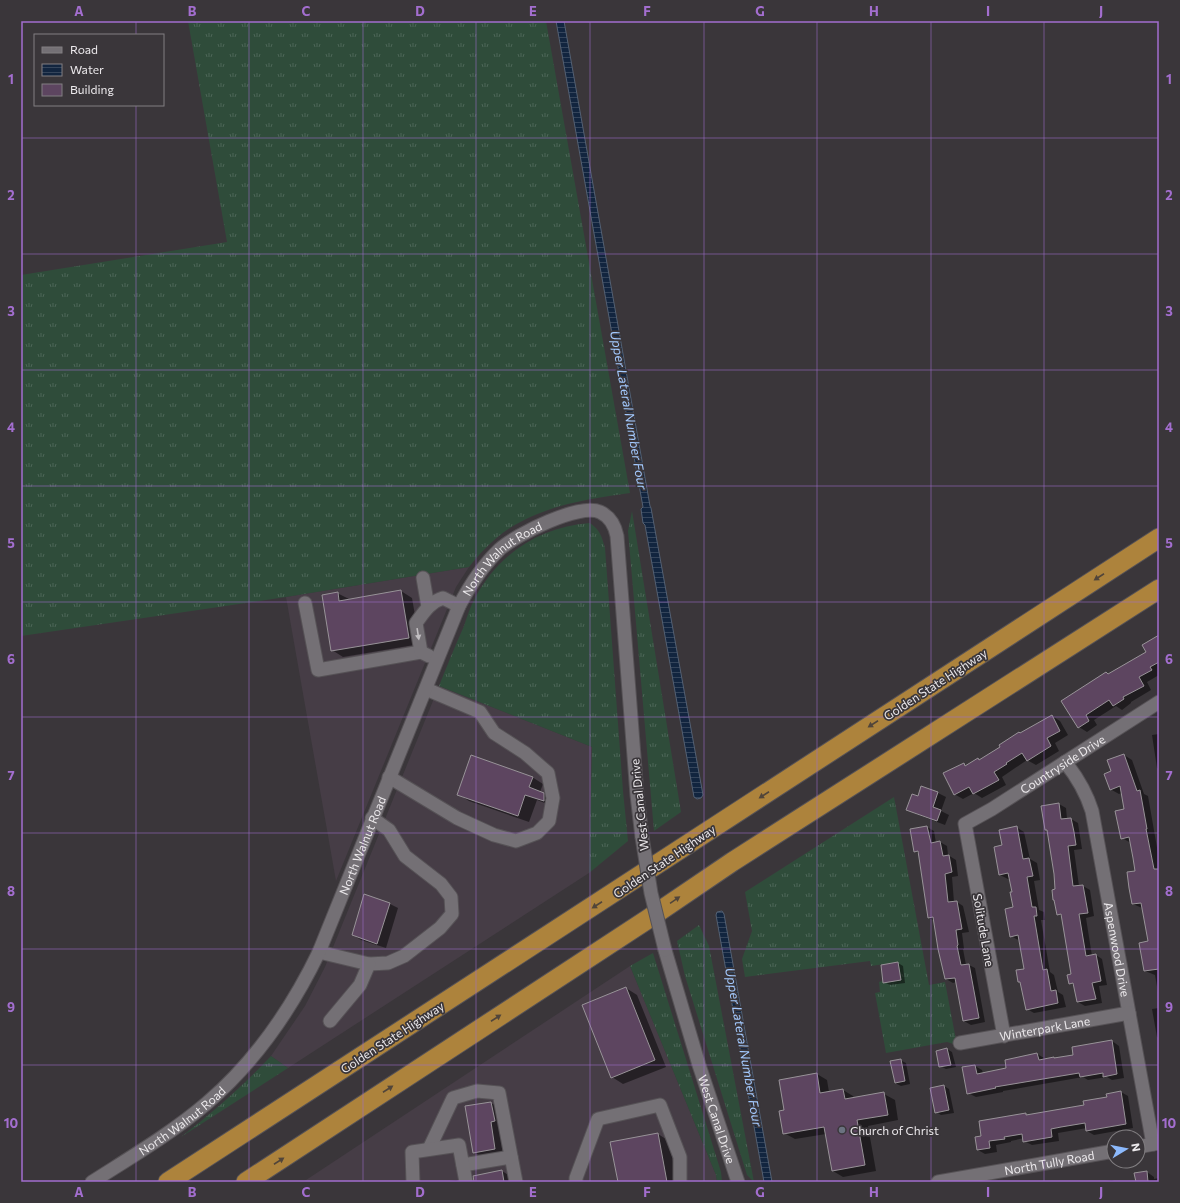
<svg xmlns="http://www.w3.org/2000/svg" width="1180" height="1203" viewBox="0 0 1180 1203" font-family="Commissioner,sans-serif">
<defs>
<pattern id="grass-tufts" width="24" height="20" patternUnits="userSpaceOnUse"><rect width="24" height="20" fill="#2f4c3a"/><path d="M3 7l-1-3M5 7V3M7 7l1-3M15 17l-1-3M17 17v-4M19 17l1-3" fill="none" stroke="#4d6657"/></pattern>
<pattern id="water-rules" width="6" height="5" patternUnits="userSpaceOnUse"><rect width="6" height="5" fill="#12253f"/><path d="M0 2.5h6" fill="none" stroke="#35455b"/></pattern>
</defs>
<rect width="100%" height="100%" fill="#3a363a"/>
<!-- built -->
<path fill="#463d46" d="M469,567L456,587L336,881L286,597Z
M439,686L592,747L589,873L288,1068L271,1056L305,1006L325,967Z
M630,966L716,1175L717,1182H303Z"/>
<!-- grass -->
<path fill="url(#grass-tufts)" d="M188,21H546L630,493C586,499 541,506 504,532C491,542 479,554 469,567L286,597L21,636V275L227,242Z
M632,511L681,812L654,831L628,531Z
M590,523C600,530 602,537 605,548L623,791L628,841L589,873L592,747L439,686C447,666 455,646 464,626C467,617 470,607 475,598C499,553 540,527 590,523Z
M894,797L929,985L945,982L957,1045L947,1042L886,1053L875,993L880,992L879,982L883,981L884,983L900,980L898,962L871,966L870,961L745,977L742,959L752,931L745,892Z
M699,925L709,946L754,1182L747,1175L685,976L677,941Z
M653,953L721,1172L722,1182H717L716,1175L630,966Z
M271,1056L288,1068L181,1137C213,1112 243,1086 271,1056Z"/>
<!-- water -->
<path fill="url(#water-rules)" stroke="#536073" d="M556,21H564L650,506L651,508L703,795L701,798L697,799L694,797L645,525L643,523L641,509L643,507Z
M722,911L724,914L772,1182H764L716,915L717,912Z"/>
<!-- shadow -->
<path fill="#0007" d="M401,591L412,598L420,644L343,657L332,650L337,593L349,599Z
M1159,637V671L1158,672L1159,675L1147,682L1151,690L1131,702V703L1122,710L1116,706L1094,720L1097,725L1087,732L1079,727L1106,673L1109,674L1148,652Z
M1052,716L1060,721L1068,735L1055,743L1059,751L1036,765L1027,760L1002,777L1006,785L982,798L974,793L963,799L954,794L964,764L967,766L978,759L980,760L1021,734Z
M1159,734V769L1157,768L1152,735Z
M1124,755L1132,760L1144,794L1148,796L1159,859V998L1155,975L1145,971L1149,942L1143,908H1142L1133,904L1136,872L1131,843L1122,838L1126,809L1122,793L1119,794L1110,789L1112,772Z
M532,777L543,784L540,792L555,800V807L537,800L529,822L469,801L458,794Z
M922,787L938,793L946,797L941,811L949,815L945,825L916,814L907,809L918,797Z
M1059,804L1066,808L1067,819H1071L1078,823L1082,849L1074,850L1079,886H1083L1090,890L1094,916L1086,918L1092,956L1096,955L1102,959L1107,985L1099,986L1102,1003L1085,1006L1078,1002L1075,986L1070,983L1072,975L1063,917L1058,914L1056,890L1048,831L1046,829Z
M927,827L934,831L936,843L940,842L947,846L948,855L956,860L958,876L952,877L954,902H957L963,906L969,932L962,933L964,949H963L966,965H969L975,968L985,1022L971,1025L964,1021L956,982L953,983L946,979L935,921L929,918L919,854L915,851L911,830Z
M1016,827L1024,832L1030,859L1037,863L1040,880L1034,881L1039,910L1044,912L1045,920H1041L1050,972L1054,975L1058,992L1063,995L1066,1007L1034,1013L1027,1009L1021,983L1019,982L1025,969L1020,941L1011,936L1014,908L1010,879H1008L1000,875L1003,846Z
M365,895L390,904L398,908L386,948L361,940L353,935Z
M898,963L903,966L905,983L890,985L884,982Z
M626,988L637,995L666,1067L623,1084L612,1077Z
M1159,1008V1038L1157,1037L1152,1009Z
M1112,1041L1119,1046L1124,1078L1112,1080L1107,1077L1088,1080L1083,1077L1003,1091V1092L976,1097L968,1093L975,1066L982,1070L983,1073L1007,1068L1037,1054L1046,1059L1054,1058L1056,1059L1074,1056Z
M947,1049L952,1052L956,1067L946,1069L940,1066Z
M900,1060L906,1063L910,1084L901,1086L895,1083Z
M817,1074L827,1080L829,1092L843,1090L853,1096L854,1099L884,1094L895,1100L898,1120L868,1126L876,1171L843,1177L833,1171L826,1134L795,1139L784,1133L785,1111Z
M944,1086L949,1089L954,1113L941,1115L936,1112Z
M1121,1092L1128,1096L1133,1128L1094,1135L1087,1131V1128L1058,1133L1059,1141L1032,1145L1024,1141V1138L1011,1141V1142L996,1145L997,1152L985,1154L978,1150L982,1137L1026,1115L1028,1116L1085,1105Z
M491,1103L500,1108L503,1126H499L503,1154L482,1157L474,1152L467,1107Z
M658,1134L669,1141L677,1182H619Z
M502,1171L510,1176L511,1182H478Z
M1147,1172L1154,1177V1179L1159,1178V1182H1137Z
M456,1180L460,1182H442Z
M1112,1180L1116,1182H1099Z"/>
<!-- building -->
<path fill="#5d4560" stroke="#989398" d="M401,590L409,638L331,651L322,595L338,592L339,601Z
M1159,635V662L1150,667L1152,670L1139,677L1144,686L1123,697L1124,699L1113,706L1109,700L1086,715L1089,721L1078,728L1061,701L1106,672L1108,674L1146,652L1142,645Z
M1052,715L1060,731L1047,738L1051,746L1027,761L1022,753L1006,763L1007,764L994,772L999,780L988,786L973,794L969,787L954,795L943,773L964,763L965,766L978,758L979,760L1000,747L999,745L1019,732L1020,733Z
M1124,754L1137,791L1140,790L1147,829H1146L1154,869H1159V969L1144,971L1139,943L1148,941L1141,903L1132,904L1129,888L1127,872L1135,871L1133,858L1129,837L1121,839L1115,811L1124,809L1120,786L1110,790L1104,774L1111,771L1107,760Z
M471,755L533,777L529,787L544,793V801L525,795L518,816L457,795Z
M921,786L938,792L933,807L941,810L937,821L906,810L912,794L918,796Z
M1059,803L1061,819L1071,818L1074,832L1076,845L1068,846L1073,886L1083,885L1088,913L1079,914L1086,956L1096,954L1101,981L1092,983L1096,999L1077,1002L1073,983L1069,984L1067,975L1071,974L1061,914L1057,915L1054,900H1053L1052,890L1055,889L1054,874L1047,830H1045L1041,806Z
M927,826L931,843L940,841L943,856L949,855L952,872L945,874L948,902L957,901L962,929L956,930L958,945L957,946L961,965L969,964L979,1018L963,1021L955,978L945,979L938,949L933,917L928,918L918,851L914,852L910,829Z
M1017,826L1023,859L1029,858L1033,876L1027,877L1032,907H1036L1037,916H1034L1043,970L1047,969L1051,991L1056,990L1058,1003L1026,1010L1020,982H1018L1016,970L1024,969L1018,935L1010,937L1005,909L1013,907L1010,892H1012L1008,873L999,875L994,847L1002,845L999,830Z
M364,894L390,903L377,944L352,935Z
M898,962L901,980L883,983L881,965Z
M626,987L655,1060L611,1078L582,1005Z
M1112,1040L1117,1074L1103,1077V1073L1080,1077L1079,1073L995,1087L996,1088L967,1094L962,1067L975,1065L977,1074L1006,1068L1005,1060L1037,1053L1039,1060L1054,1057V1058L1073,1055L1072,1047Z
M947,1048L951,1065L939,1067L936,1051Z
M901,1059L905,1081L895,1083L890,1061Z
M817,1073L820,1093L843,1089L845,1099L884,1092L888,1115L857,1120L865,1165L832,1171L824,1127L783,1134L779,1111L784,1110L779,1080Z
M944,1085L949,1110L935,1113L930,1088Z
M1121,1091L1126,1124L1086,1131L1085,1123L1061,1127L1051,1129L1052,1137L1023,1142L1022,1134L1004,1137L1005,1139L989,1141L990,1148L977,1150L975,1137L981,1136L979,1121L1026,1113V1115L1084,1105L1083,1101L1107,1097L1106,1094Z
M491,1102L495,1121L491,1122L495,1149L473,1153L465,1106Z
M658,1133L667,1182H618L610,1142Z
M502,1170L504,1182H474L473,1176Z
M1147,1171L1148,1182H1136L1134,1173Z"/>
<g fill="none" stroke-linecap="round" stroke-linejoin="round">
<defs>
<g id="minor">
<path d="M423,578L428,607"/>
<path d="M305,603L318,670L421,652"/>
<path d="M429,656L421,652L416,623C424,612 430,602 443,598L459,606"/>
<path id="s1" d="M1065,762C1078,778 1086,792 1092,811L1153,1144"/>
<path d="M389,777L457,818L494,835L516,841L537,833L549,821L553,798L548,773L525,753L494,733L480,712L426,689"/>
<path id="s2" d="M665,950L699,1065L738,1182"/>
<path d="M319,952L369,964L388,963L404,956L440,928L452,914L451,897L441,884L405,856L389,830L372,818"/>
<path d="M330,1021L360,985L369,964"/>
<path id="s3" d="M1004,1036L965,824L992,809L1159,702"/>
<path id="s4" d="M960,1043L1129,1013"/>
<path d="M1138,1147L1159,1143"/>
<path d="M429,1149L453,1098L477,1091L499,1093L516,1182"/>
<path d="M463,1165L511,1157"/>
<path id="s5" d="M92,1182C131,1157 172,1133 207,1103C256,1061 291,1010 319,952L459,606C470,585 482,566 500,549C517,534 579,503 600,512C611,517 615,526 617,536L637,795L642,837"/>
<path d="M413,1182L412,1152L459,1145L466,1182"/>
<path d="M576,1182V1178L598,1119L660,1105L680,1157V1182"/>
<path id="s6" d="M938,1182L1114,1151"/>
</g>
<path id="highway" d="M168,1182C499,968 829,753 1159,538
M246,1182L648,919L732,862L1159,589"/>
</defs>
<!-- minor casing -->
<use href="#minor" stroke="#565256" stroke-width="15"/>
<!-- highway casing -->
<use href="#highway" stroke="#565256" stroke-width="21"/>
<!-- minor -->
<use href="#minor" stroke="#747075" stroke-width="13"/>
<!-- highway -->
<use href="#highway" stroke="#ad833c" stroke-width="19"/>
<defs>
<path id="minor-bridge" d="M642,837L651,893L665,950"/>
</defs>
<!-- minor-bridge casing -->
<use href="#minor-bridge" stroke="#565256" stroke-width="15" stroke-linecap="butt"/>
<!-- minor-bridge -->
<use href="#minor-bridge" stroke="#747075" stroke-width="13"/>
</g>
<!-- one-way arrows -->
<defs><path id="oneway-solid" d="M-6-.8H1V-3.2L6.5 0L1 3.2V.8H-6Z"/></defs>
<g fill="#51453a">
<use href="#oneway-solid" transform="translate(1099 577) rotate(147)"/>
<use href="#oneway-solid" transform="translate(873 724) rotate(147)"/>
<use href="#oneway-solid" transform="translate(764 795) rotate(147)"/>
<use href="#oneway-solid" transform="translate(675 900) rotate(-34)"/>
<use href="#oneway-solid" transform="translate(597 905) rotate(147)"/>
<use href="#oneway-solid" transform="translate(496 1018) rotate(-33)"/>
<use href="#oneway-solid" transform="translate(388 1089) rotate(-33)"/>
<use href="#oneway-solid" transform="translate(279 1161) rotate(-33)"/>
</g>
<use fill="#c2bfc2" href="#oneway-solid" transform="translate(418 634) rotate(81)"/>
<!-- grid -->
<path fill="none" stroke="#a36ecf" stroke-width="1" stroke-opacity="0.55" d="M136,21V35M249,21V1182M363,21V1182M476,21V1182M590,21V1182M704,21V1182M817,21V1182M931,21V1182M1044,21V1182M136,105V1182M21,138H1159M21,254H1159M21,370H1159M21,486H1159M21,602H1159M21,717H1159M21,833H1159M21,949H1159M21,1065H1159"/>
<!-- markers -->
<circle fill="#6b7280" stroke="#3a363a" stroke-width="1.5" cx="842" cy="1130" r="4"/>
<g text-anchor="middle" dominant-baseline="central" stroke-width="3.5" stroke-linejoin="round" paint-order="stroke">
<!-- street labels -->
<g font-size="12" fill="#ece9ec" stroke="#3a363a">
<text stroke="none"><textPath href="#s5" startOffset="768">North Walnut Road</textPath></text>
<text transform="translate(935 684) rotate(-33)">Golden State Highway</text>
<text stroke="none"><textPath href="#s3" startOffset="330">Countryside Drive</textPath></text>
<text transform="translate(639 805) rotate(-96)">West Canal Drive</text>
<text stroke="none"><textPath href="#s5" startOffset="444">North Walnut Road</textPath></text>
<text transform="translate(664 861) rotate(-34)">Golden State Highway</text>
<text transform="translate(984 930) rotate(80)">Solitude Lane</text>
<text stroke="none"><textPath href="#s1" startOffset="197">Aspenwood Drive</textPath></text>
<text stroke="none"><textPath href="#s4" startOffset="86">Winterpark Lane</textPath></text>
<text transform="translate(392 1037) rotate(-33)">Golden State Highway</text>
<text stroke="none"><textPath href="#s2" startOffset="177">West Canal Drive</textPath></text>
<text stroke="none"><textPath href="#s5" startOffset="109">North Walnut Road</textPath></text>
<text stroke="none"><textPath href="#s6" startOffset="113">North Tully Road</textPath></text>
</g>
<!-- poi labels -->
<g font-size="12" fill="#ece9ec" stroke="#3a363a" text-anchor="start">
<text x="850" y="1130">Church of Christ</text>
</g>
<!-- water labels -->
<g font-size="13" font-style="italic" fill="#a3c9fe" stroke="#3a363a">
<text transform="translate(629 410) rotate(80)">Upper Lateral Number Four</text>
<text transform="translate(744 1047) rotate(80)">Upper Lateral Number Four</text>
</g>
</g>
<!-- border -->
<rect width="1180" height="1203" fill="none" stroke="#3a363a" stroke-width="44"/>
<!-- legend -->
<rect x="34" y="34" width="130" height="72" fill="#3a363a" stroke="#817e81"/>
<rect x="42" y="47" width="20" height="6" fill="#747075" stroke="#817e81"/>
<text x="70" y="54" font-size="12" fill="#ece9ec">Road</text>
<rect x="42" y="64" width="20" height="12" fill="url(#water-rules)" stroke="#817e81"/>
<text x="70" y="74" font-size="12" fill="#ece9ec">Water</text>
<rect x="42" y="84" width="20" height="12" fill="#5d4560" stroke="#817e81"/>
<text x="70" y="94" font-size="12" fill="#ece9ec">Building</text>
<!-- north arrow -->
<g transform="translate(1126 1149) rotate(80)"><circle r="19" fill="#3a363a" stroke="#817e81"/>
<path d="M0-3L7 15L0 10L-7 15Z" fill="#8cb9fc"/>
<text y="-6" font-size="11" font-weight="bold" text-anchor="middle" fill="#ece9ec">N</text>
</g>
<rect x="22" y="22" width="1136" height="1159" fill="none" stroke="#a36ecf" stroke-width="1.5"/>
<g font-size="13" text-anchor="middle" font-weight="bold" fill="#a36ecf">
<text x="79" y="16">A</text>
<text x="192" y="16">B</text>
<text x="306" y="16">C</text>
<text x="420" y="16">D</text>
<text x="533" y="16">E</text>
<text x="647" y="16">F</text>
<text x="760" y="16">G</text>
<text x="874" y="16">H</text>
<text x="988" y="16">I</text>
<text x="1101" y="16">J</text>
<text x="11" y="84">1</text>
<text x="1169" y="84">1</text>
<text x="11" y="200">2</text>
<text x="1169" y="200">2</text>
<text x="11" y="316">3</text>
<text x="1169" y="316">3</text>
<text x="11" y="432">4</text>
<text x="1169" y="432">4</text>
<text x="11" y="548">5</text>
<text x="1169" y="548">5</text>
<text x="11" y="664">6</text>
<text x="1169" y="664">6</text>
<text x="11" y="780">7</text>
<text x="1169" y="780">7</text>
<text x="11" y="896">8</text>
<text x="1169" y="896">8</text>
<text x="11" y="1012">9</text>
<text x="1169" y="1012">9</text>
<text x="11" y="1128">10</text>
<text x="1169" y="1128">10</text>
<text x="79" y="1197">A</text>
<text x="192" y="1197">B</text>
<text x="306" y="1197">C</text>
<text x="420" y="1197">D</text>
<text x="533" y="1197">E</text>
<text x="647" y="1197">F</text>
<text x="760" y="1197">G</text>
<text x="874" y="1197">H</text>
<text x="988" y="1197">I</text>
<text x="1101" y="1197">J</text>
</g>
</svg>
